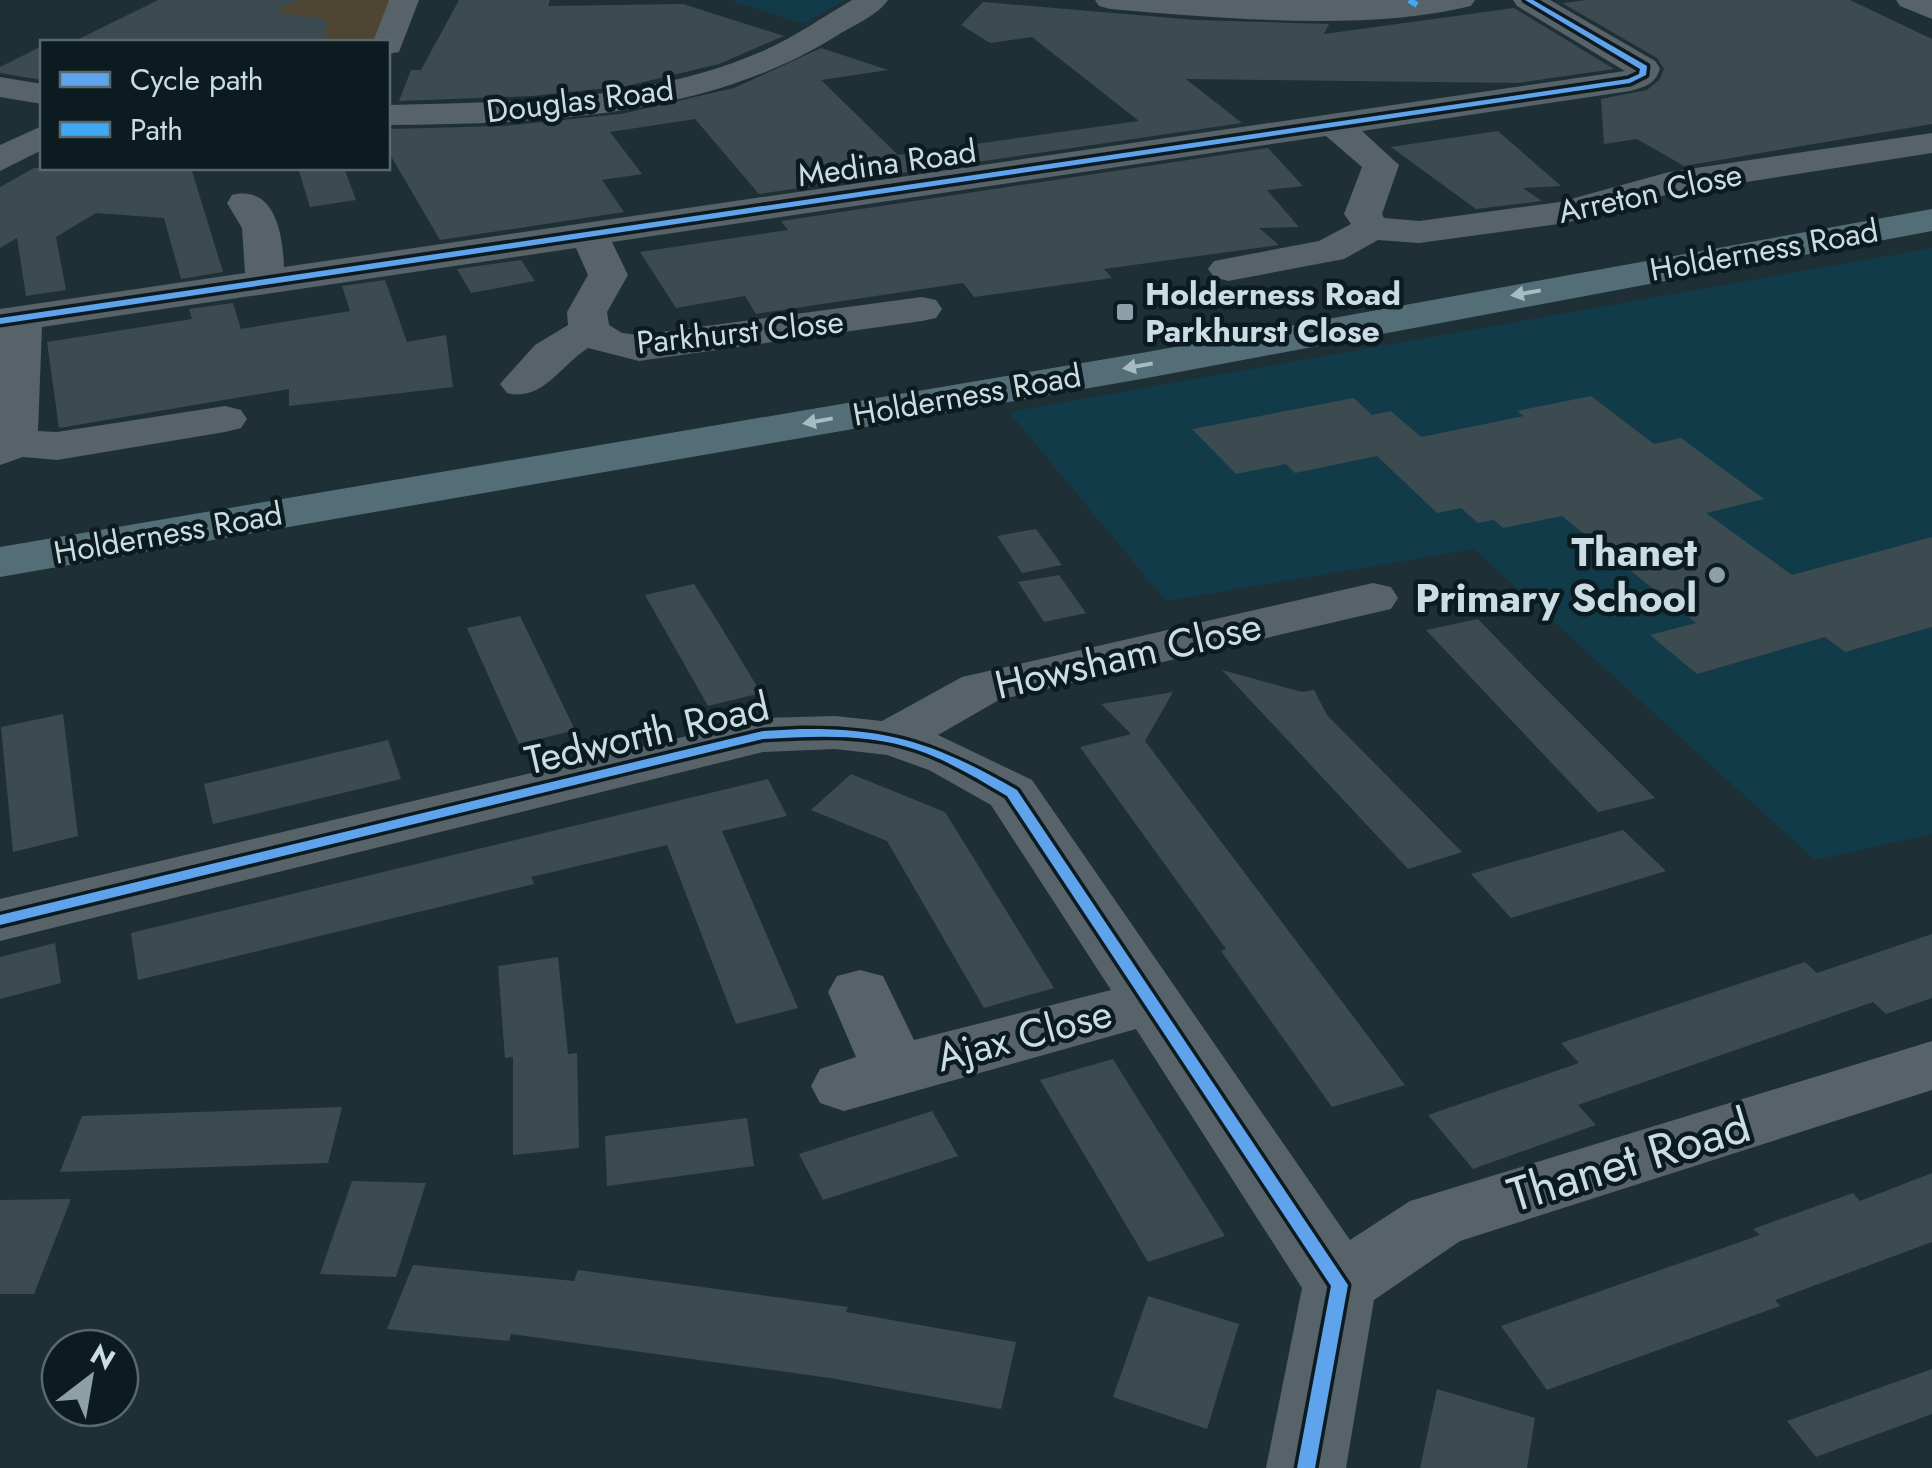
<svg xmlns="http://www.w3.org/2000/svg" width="1932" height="1468" viewBox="0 0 1932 1468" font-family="Jost,sans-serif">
<rect width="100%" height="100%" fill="#1e3036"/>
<!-- built -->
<path fill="#113b49" d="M730,0H845L803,24Z
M1932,248V834L1815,860L1474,549L1166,601L1009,412Z"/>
<!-- green -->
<path fill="#4e4632" d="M297,0H398L394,21L380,42H324L229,29L257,21Z"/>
<!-- building -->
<path fill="#3c4b50" d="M158,0H297L275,12L327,19L325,42H73Z
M459,0H550L548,6L683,4L784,36L719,64L627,86L532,96L399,101L411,70H421Z
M1587,0H1850L1932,39V124L1684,166L1637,139L1604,144L1601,99L1647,90L1659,80L1664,69L1657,58L1562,3Z
M983,2L1196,20L1329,24L1324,34L1514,8L1614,69L1517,83L1186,79L1242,123L759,194L695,119L610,132L642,174L602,180L624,212L440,240L388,151V129L504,126L621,114L734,88L821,48L888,70L821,80L898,155L1139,121L1032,37L990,43L961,25Z
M42,46V80L0,73V67Z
M1498,131L1561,186L1523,188L1542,201L1476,209L1391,147Z
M1268,148L1303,186L1267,190L1299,227L1259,228L1279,245L1104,269L1112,278L974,297L963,283L756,314L745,296L676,308L640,252L788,230L781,221Z
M34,168H191L223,272L181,279L164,218L96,213L56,237L66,290L26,296L17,238L0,248V187Z
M298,168H344L356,200L310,207Z
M521,260L535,281L471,293L457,269Z
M385,280L407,342L446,335L453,387L289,406V389L59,428L47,342L192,319L189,309L233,303L241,329L350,311L342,286Z
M1591,396L1654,444L1681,438L1764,499L1706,513L1792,575L1932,537V627L1845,652L1825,637L1697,674L1650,635L1696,623L1562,516L1503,528L1494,520L1478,523L1461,508L1437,513L1377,456L1295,473L1286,464L1236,474L1192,429L1354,398L1372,415L1391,411L1421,437L1524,416L1517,411Z
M1036,529L1062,565L1022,573L997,536Z
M1059,575L1086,613L1044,622L1018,582Z
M694,584L718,622L761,693L708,706L645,595Z
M520,616L575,730L519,744L467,628Z
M1478,619L1536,679L1655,798L1598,812L1426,630Z
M1222,670L1302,692L1314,690L1327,715L1462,852L1408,869Z
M1173,692L1145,741L1405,1085L1332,1107L1221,951L1226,949L1080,747L1131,734L1101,704Z
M63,714L78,836L13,852L1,727Z
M388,740L401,779L213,824L204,784Z
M851,774L945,812L1054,988L984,1008L887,841L811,810Z
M768,779L787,816L722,831L798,1008L736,1024L667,845L531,877L534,884L138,980L131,933Z
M1623,830L1666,871L1511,918L1471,874Z
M1932,934V998L1886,1014L1873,1002L1578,1105L1596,1125L1473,1169L1428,1115L1579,1063L1561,1043L1805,962L1817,973Z
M55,943L61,983L0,999V957Z
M558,957L568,1054L577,1053L579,1148L513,1155V1057L505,1058L498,966Z
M1113,1059L1139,1101L1225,1236L1148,1262L1040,1080Z
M342,1107L328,1163L60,1172L82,1116Z
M932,1111L958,1156L823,1200L799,1154Z
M747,1118L754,1166L607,1186L605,1136Z
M1932,1173V1242L1775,1300L1780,1306L1547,1390L1501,1326L1760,1235L1753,1229L1853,1193L1860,1201Z
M352,1181L426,1183L396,1277L320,1274Z
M71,1199L34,1294H0V1200Z
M413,1265L574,1281L578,1270L848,1307L846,1312L1016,1342L1001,1409L830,1378L511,1334L509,1341L387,1329Z
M1148,1296L1239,1324L1207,1429L1113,1397Z
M1932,1369V1414L1816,1457L1787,1421Z
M1437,1389L1535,1418L1527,1468H1420Z"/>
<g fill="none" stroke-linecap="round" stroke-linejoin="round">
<!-- minor -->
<path fill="#576368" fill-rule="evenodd" d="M389,0H419L399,52L388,54V42H373Z
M852,0H888C878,15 854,25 838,35C706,118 539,124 388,125V105C515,102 647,102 765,50C796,36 823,17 852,0Z
M1095,0H1475L1471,6C1368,32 1216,18 1110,9L1099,6Z
M1513,0H1550L1655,61L1660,68C1656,84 1645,87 1630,91L1362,131L1399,165L1382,214L1384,218L1419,221L1560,202L1669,172L1932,133V153L1669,194L1566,223L1419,243L1378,240L1344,259L1228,281L1214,277L1208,269L1214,261L1319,241L1351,224L1344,214L1362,167L1326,136L612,242L628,275L607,312L609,325L622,333L639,335L922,297L936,300L942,309L936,318L922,321L639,361L588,348C560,366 542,402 507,393L500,384L535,345L568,325L567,312L588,275L576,248L42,327L38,431L57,432L225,406L241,410L247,419L241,428L225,432L57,460L23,457L0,465V309L245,273L242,228L227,203L232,195C275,184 283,235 284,267L1625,71L1517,6Z
M1896,0H1932V19L1900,6Z
M0,77L42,84V104L0,97Z
M42,126V150L0,171V145Z
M1373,583L1391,587L1398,598L1391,609L999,700L938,735L1032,780L1350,1240L1410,1201L1932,1041V1090L1460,1241L1374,1300L1346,1468H1266L1302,1288L1136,1029L844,1111L820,1103L811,1086L820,1069L856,1057L828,992L837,976L860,970L883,976L914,1040L1111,990L991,805L929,770L887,755L835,749L763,752L0,941V899L763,718L835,716L882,721L962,677Z"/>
<!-- highway -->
<path fill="#546e77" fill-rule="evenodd" d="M1932,209V231L1147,378L0,577V547L1147,352Z"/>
<!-- quiet -->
<path stroke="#3fa9f5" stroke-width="6" stroke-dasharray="12 6" stroke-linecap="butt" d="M1409,0L1417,5"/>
<defs>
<path id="cycleway" d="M1525,0H1533L1647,66L1646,75L1630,83L0,324V318L1628,79L1639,74L1640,69Z
M801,729C892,728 938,745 1017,790L1348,1285L1315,1468H1297L1331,1286L1007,796C978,779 949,761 917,750C868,733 815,736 763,739L0,925V915L763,731Z"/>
</defs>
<!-- cycleway casing -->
<use href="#cycleway" stroke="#0c1b20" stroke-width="7"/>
<!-- cycleway -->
<use href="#cycleway" fill="#60a3ed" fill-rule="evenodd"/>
</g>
<!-- one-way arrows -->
<defs><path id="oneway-solid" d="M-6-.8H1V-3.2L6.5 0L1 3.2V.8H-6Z" transform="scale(2.5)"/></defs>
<g fill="#a7bbc3">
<use href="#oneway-solid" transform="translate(1526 293) rotate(170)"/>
<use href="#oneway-solid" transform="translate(1138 366) rotate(170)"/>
<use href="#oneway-solid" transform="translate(818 421) rotate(170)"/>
</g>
<!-- markers -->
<g fill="#8ea0a7" stroke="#0c1b20" stroke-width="4">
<rect x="1115" y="302" width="20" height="20" rx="5"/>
<circle cx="1717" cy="575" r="10"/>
</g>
<g text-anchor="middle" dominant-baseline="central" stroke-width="9" stroke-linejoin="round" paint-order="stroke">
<!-- far-street labels -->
<g font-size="32" fill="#cadce4" stroke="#0c1b20">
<text transform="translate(580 100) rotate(-7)">Douglas Road</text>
<text transform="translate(887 163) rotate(-8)">Medina Road</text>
<text transform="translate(1650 193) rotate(-12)">Arreton Close</text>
<text transform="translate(1764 250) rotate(-10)">Holderness Road</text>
<text transform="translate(740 332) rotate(-6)">Parkhurst Close</text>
<text transform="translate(967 395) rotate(-10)">Holderness Road</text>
<text transform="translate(168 533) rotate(-10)">Holderness Road</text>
</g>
<!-- far-poi labels -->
<g font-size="32" font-weight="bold" fill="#cadce4" stroke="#0c1b20" text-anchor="start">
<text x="1145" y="294">Holderness Road<tspan x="1145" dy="37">Parkhurst Close</tspan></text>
</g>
<!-- poi labels -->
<g font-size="40" font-weight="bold" fill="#cadce4" stroke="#0c1b20" text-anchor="end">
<text x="1697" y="552">Thanet<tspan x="1697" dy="46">Primary School</tspan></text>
</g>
<!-- street labels -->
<g font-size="40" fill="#cadce4" stroke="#0c1b20">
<text transform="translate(1128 655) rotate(-13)">Howsham Close</text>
<text transform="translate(647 733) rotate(-13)">Tedworth Road</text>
<text transform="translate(1024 1035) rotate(-15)">Ajax Close</text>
</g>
<!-- near-street labels -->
<g font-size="48" fill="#cadce4" stroke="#0c1b20">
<text transform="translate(1629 1160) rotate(-17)">Thanet Road</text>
</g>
</g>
<!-- legend -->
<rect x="40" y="40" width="350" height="130" fill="#0c1b20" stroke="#58686e" stroke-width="2.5"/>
<rect x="60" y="72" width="50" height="15" fill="#60a3ed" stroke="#58686e" stroke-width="2.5"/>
<text x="130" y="90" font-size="30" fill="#cadce4">Cycle path</text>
<rect x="60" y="122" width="50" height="15" fill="#3fa9f5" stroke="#58686e" stroke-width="2.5"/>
<text x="130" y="140" font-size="30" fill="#cadce4">Path</text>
<!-- north arrow -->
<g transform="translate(90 1378) rotate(31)"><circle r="48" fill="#0c1b20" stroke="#58686e" stroke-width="2.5"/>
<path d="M0-8L18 38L0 25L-18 38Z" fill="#8ea0a7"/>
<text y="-15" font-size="28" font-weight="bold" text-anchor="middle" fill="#cadce4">N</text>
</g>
</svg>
